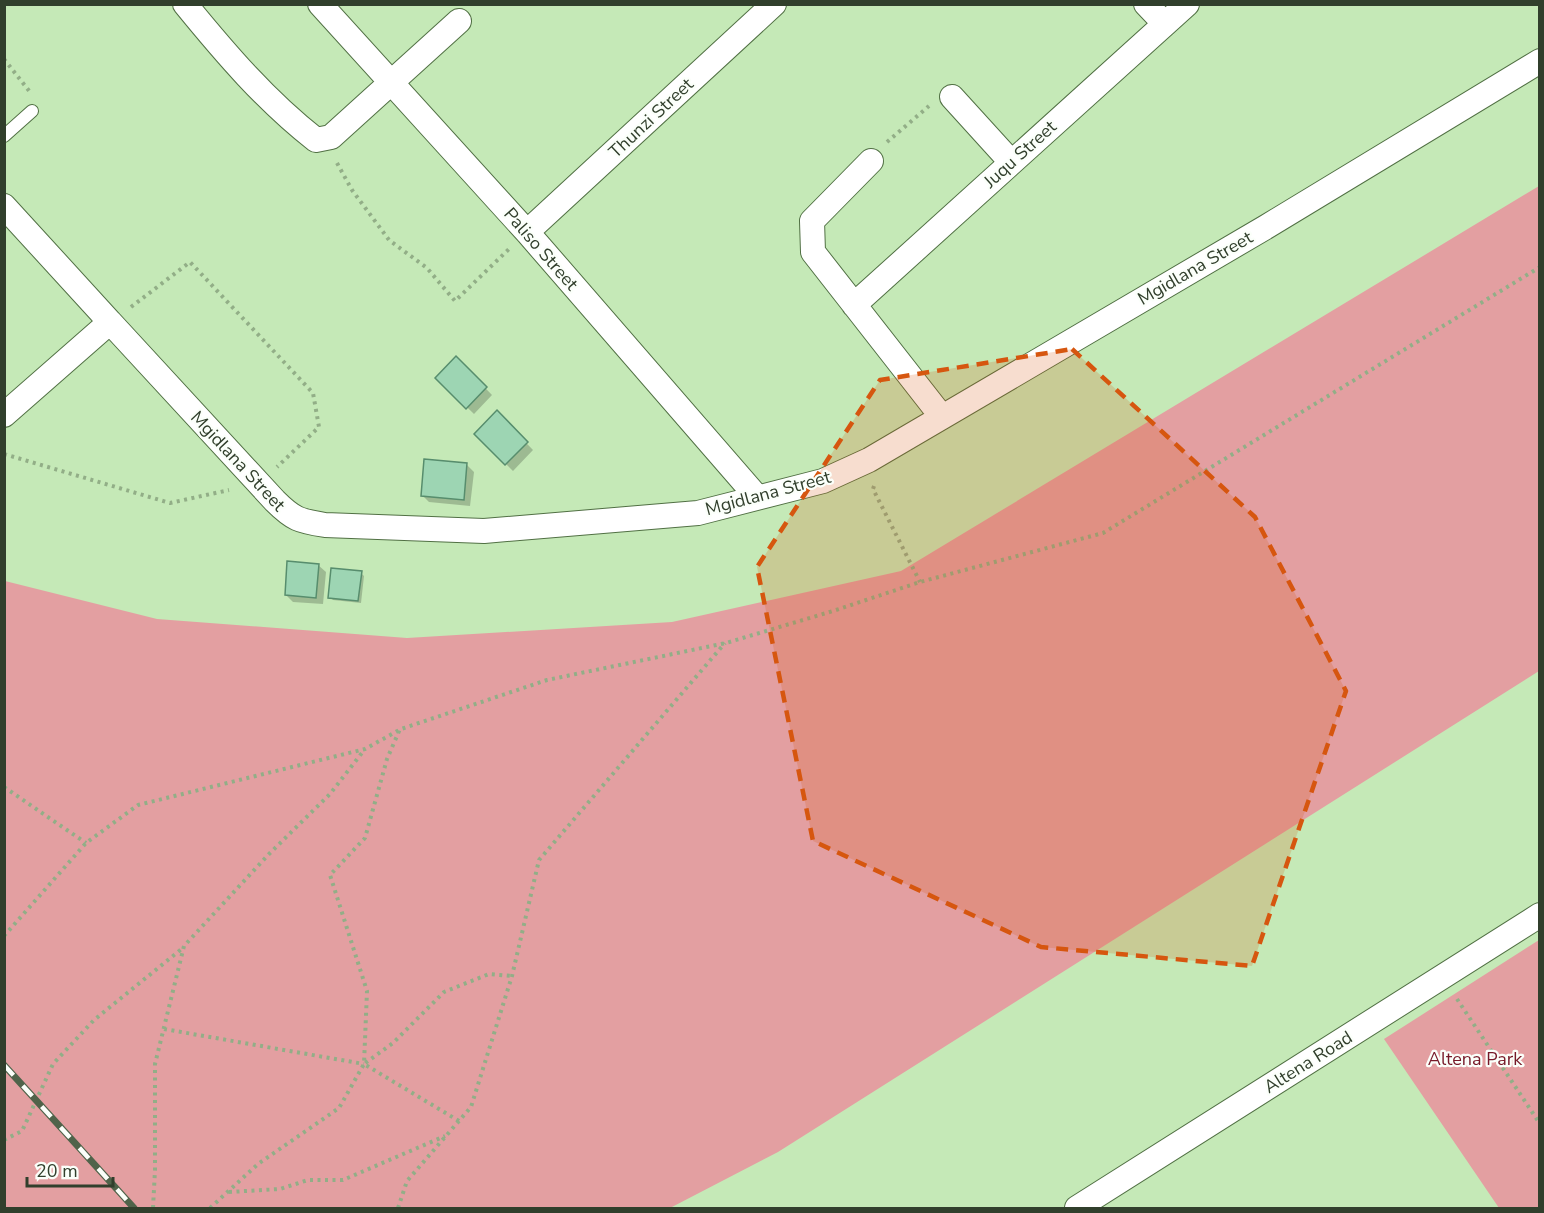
<svg xmlns="http://www.w3.org/2000/svg" width="1544" height="1213" viewBox="0 0 1544 1213" font-family="'Nunito Sans',sans-serif">
<rect width="100%" height="100%" fill="#c5e9b7"/>
<!-- green -->
<path fill="#e39fa1" d="M1539,186V671L778,1152L670,1208H5V581L157,619L407,638L672,622L901,571Z
M1539,940V1208H1499L1384,1039Z"/>
<!-- shadow -->
<path fill="#0003" d="M456,358L492,395L474,414L437,378Z
M497,413L533,450L513,471L476,434Z
M467,465L474,472L470,506L429,502L422,495Z
M318,565L326,572L323,604L293,602L286,595Z
M361,573L364,576L361,603L333,600L330,597Z"/>
<!-- building -->
<path fill="#9dd5b3" stroke="#578d6d" stroke-width="1.5" d="M456,356L487,387L466,409L435,378Z
M497,410L528,442L505,465L474,434Z
M424,459L467,463L464,500L421,496Z
M287,561L319,564L316,598L285,595Z
M331,568L362,571L358,601L328,598Z"/>
<g fill="none" stroke-linecap="round" stroke-linejoin="round">
<defs>
<path id="service" d="M4,136L32,111"/>
<path id="minor" d="M185,4C225,53 266,101 316,140L331,137L459,21
M320,4L527,232L757,497
M1146,4L1165,24
M952,97L1011,162
M871,161L812,221L813,252L942,417
M4,206L110,322
M527,232L774,4
M854,305L1187,4
M4,415L110,322L275,501C293,519 299,521 325,525L484,531L698,513L823,481L869,460L1266,227L1540,61
M1077,1208L1540,915"/>
</defs>
<!-- service casing -->
<use href="#service" stroke="#517044" stroke-width="14"/>
<!-- minor casing -->
<use href="#minor" stroke="#517044" stroke-width="26"/>
<!-- path -->
<path stroke="#92ae87" stroke-width="4" stroke-dasharray="3 4.5" stroke-linecap="butt" d="M4,59L30,92
M887,142L929,106
M337,163L352,190L389,240L427,268L455,301L509,249
M131,307L190,262L313,393L319,427L277,467
M4,454L170,503L229,490
M874,486L873,489L920,582
M4,787L86,843
M4,936L86,843L138,805L365,749L401,729L547,680L726,643L833,611L920,582L1103,533L1540,267
M1457,999L1540,1124
M164,1029L364,1064
M459,1121L364,1064L393,1043L444,992L489,974L512,976
M4,1140L22,1131L53,1064L94,1020L184,947
M229,1192L280,1189L308,1180H343L445,1136
M153,1208L155,1170V1064L184,946L269,854L330,794L365,749
M210,1208L258,1164L339,1108L364,1064L367,991L330,875L365,838L387,759L400,729
M398,1208L407,1181L471,1107L512,976L539,860L725,643"/>
<!-- service -->
<use href="#service" stroke="#fff" stroke-width="12"/>
<!-- minor -->
<use href="#minor" stroke="#fff" stroke-width="24"/>
<defs>
<path id="rail" d="M4,1065L134,1208"/>
</defs>
<!-- rail casing -->
<use href="#rail" stroke="#50634a" stroke-width="7"/>
<!-- rail -->
<use href="#rail" stroke="#fbfffa" stroke-width="4.5" stroke-dasharray="14" stroke-linecap="butt"/>
</g>
<!-- marked area -->
<path fill="#d6560f" fill-opacity="0.2" stroke="#d6560f" stroke-width="4.5" stroke-dasharray="12 8" stroke-linejoin="round" d="M1072,349L1255,517L1346,691L1252,966L1041,947L813,841L757,567L880,380Z"/>
<g text-anchor="middle" dominant-baseline="central" stroke-width="4.5" stroke-linejoin="round" paint-order="stroke">
<!-- street labels -->
<g font-size="18" fill="#313f2c" stroke="#fbfffa">
<text transform="translate(651 118) rotate(-43)">Thunzi Street</text>
<text transform="translate(1020 154) rotate(-42)">Juqu Street</text>
<text transform="translate(541 249) rotate(49)">Paliso Street</text>
<text transform="translate(1195 268) rotate(-30)">Mgidlana Street</text>
<text transform="translate(238 461) rotate(47)">Mgidlana Street</text>
<text transform="translate(768 493) rotate(-15)">Mgidlana Street</text>
<text transform="translate(1308 1062) rotate(-32)">Altena Road</text>
</g>
<!-- park labels -->
<g font-size="18" fill="#761928" stroke="#fbfffa">
<text x="1475" y="1059">Altena Park</text>
</g>
</g>
<!-- border -->
<rect width="1544" height="1213" fill="none" stroke="#313f2c" stroke-width="12"/>
<!-- scale -->
<path d="M27 1177v9h86v-9" fill="none" stroke="#313f2c" stroke-width="3"/>
<text x="36" y="1177" font-size="18" fill="#313f2c" stroke="#fbfffa" stroke-width="4.5" paint-order="stroke">20 m</text>
</svg>
